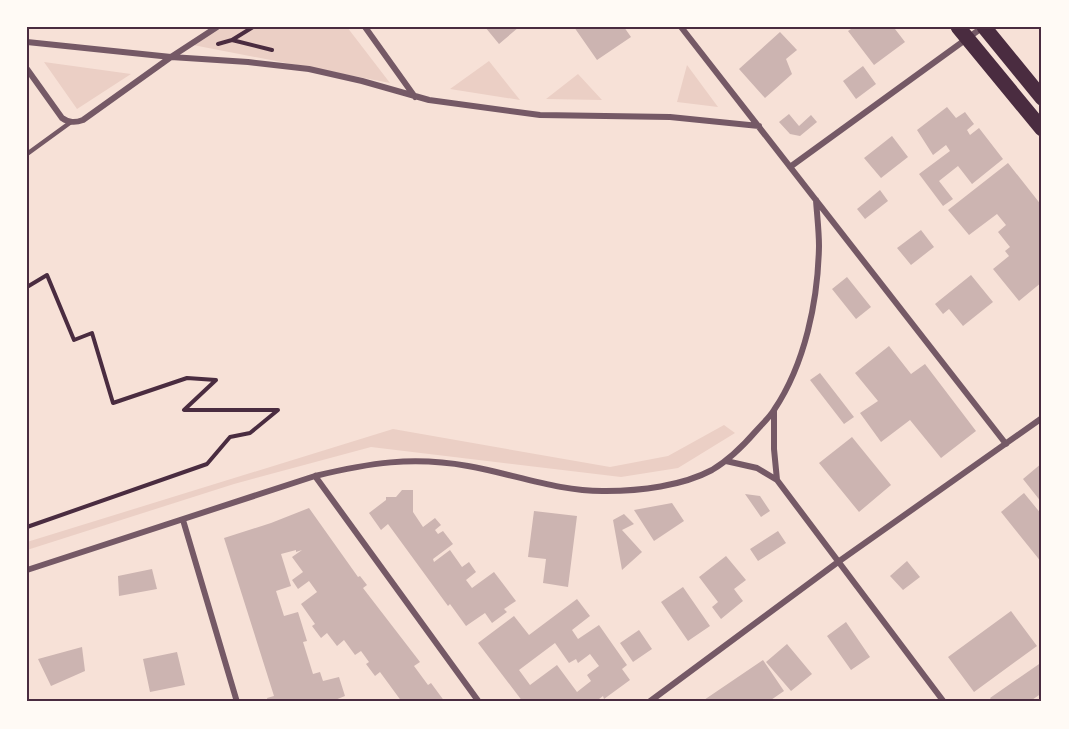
<svg xmlns="http://www.w3.org/2000/svg" width="1069" height="729" viewBox="0 0 1069 729" font-family="'Alegreya Sans',sans-serif">
<rect width="100%" height="100%" fill="#f7e1d7"/>
<!-- green -->
<path fill="#ebcfc5" d="M219,27H347L390,83L193,45Z
M489,61L520,100L450,89Z
M44,62L131,74L77,109Z
M687,65L718,107L677,102Z
M578,74L602,100L546,99Z
M724,425L735,433L678,468L621,477L371,447L234,484L27,550V542L393,429L610,467L668,456Z"/>
<!-- building -->
<path fill="#ccb4b1" fill-rule="evenodd" d="M485,27H519L499,44Z
M574,27H624L631,37L597,60Z
M854,27H896L895,29L905,42L874,65L848,31Z
M780,32L797,50L786,59L792,74L765,98L739,69Z
M863,66L876,84L856,99L843,81Z
M947,107L956,118L965,112L974,124L967,130L970,135L979,128L1003,159L972,184L958,166L939,181L953,199L943,206L919,174L950,151L946,145L933,155L917,130Z
M789,114L799,126L811,115L817,122L800,136L790,134L779,122Z
M892,136L908,157L881,178L864,158Z
M1008,163L1042,206V215L1040,217L1042,220V282L1019,301L993,269L1009,256L1005,251L1010,247L998,232L1006,225L997,214L969,235L948,210Z
M880,190L888,201L865,219L857,209Z
M921,230L934,247L911,265L897,248Z
M971,275L993,302L963,326L949,309L943,314L935,304Z
M847,277L871,307L856,319L832,289Z
M889,346L911,374L925,364L976,431L941,458L910,420L881,442L860,413L878,401L855,373Z
M820,373L854,417L844,424L810,380Z
M852,437L891,485L859,512L819,463Z
M1042,463V503L1023,479Z
M402,490H413V512L423,527L435,518L441,525L435,530L438,534L443,531L453,544L433,559L434,562L450,550L462,567L469,562L476,572L466,580L472,588L494,572L516,601L504,609L507,612L492,623L485,613L466,626L450,604L448,606L388,524L381,530L369,513L386,500V497H396Z
M1024,493L1042,515V563L1001,512Z
M745,494L760,496L770,511L761,517Z
M672,503L684,521L654,541L634,510Z
M309,508L358,577L360,576L367,585L363,588L420,662L414,666L428,685L431,683L445,702H402L380,672L375,676L366,664L369,662L361,651L355,655L344,640L337,646L327,633L321,638L312,626L315,624L301,604L317,592L309,581L298,589L292,580L303,572L292,557L302,550L296,552V550L281,554L291,586L276,591L284,616L298,612L307,641L303,642L313,674L320,672L323,681L339,677L345,696L330,702H268L267,698L274,696L224,538L271,523Z
M534,511L577,516L568,587L543,583L546,559L528,557Z
M624,514L634,524L622,530L642,552L622,570L613,520Z
M778,531L786,543L758,561L750,549Z
M726,556L746,580L734,589L743,601L721,619L712,607L718,602L699,577Z
M907,561L920,577L903,590L890,576Z
M152,569L157,589L119,596L118,576Z
M683,587L710,626L688,641L661,602Z
M577,599L590,616L572,630L578,639L599,625L627,665L622,669L630,680L604,699L603,696L595,702H523L478,643L514,616L529,635ZM555,643L569,663L576,659L578,663L590,654L599,666L587,675L591,681L577,692L557,665L530,685L519,670Z
M1011,611L1037,646L974,692L948,657Z
M846,622L870,657L851,670L827,636Z
M639,630L652,649L633,662L620,643Z
M787,644L812,674L791,691L766,662Z
M82,647L85,671L51,686L38,659Z
M177,652L185,685L150,692L143,659Z
M763,660L784,691L768,702H705L704,700Z
M1042,662V693L1029,702H993L990,698Z"/>
<g fill="none" stroke-linecap="round" stroke-linejoin="round">
<!-- path -->
<path stroke="#4a2c40" stroke-width="4" d="M232,40L272,50
M218,44L232,40L253,27
M27,287L47,275L74,340L92,333L113,403L187,378L216,380L184,410H278L250,433L230,437L207,464L27,527"/>
<!-- service -->
<path stroke="#755966" stroke-width="4.5" d="M27,154L71,122"/>
<!-- minor -->
<path stroke="#755966" stroke-width="6" d="M365,27L415,97
M681,27L1006,444
M27,42L171,57L248,62L309,69L362,81L429,100L540,115L670,117L759,126
M27,69L62,118C69,123 75,123 83,120L171,57L217,27
M790,167L983,27
M774,411V449L777,480
M726,461L757,468L777,480L944,702
M315,476L479,702
M183,520L237,702
M27,570L315,476C369,463 412,456 468,466C514,474 559,492 606,491C640,491 682,486 712,470C729,460 743,446 756,431C762,424 769,418 774,410C805,364 818,301 819,246C819,231 817,215 816,200
M649,702L838,562L1042,418"/>
<!-- primary -->
<path stroke="#4a2c40" stroke-width="15" d="M958,27L1042,129
M984,27L1042,98"/>
</g>
<!-- border -->
<rect width="1069" height="729" fill="none" stroke="#fffaf5" stroke-width="57"/>
<rect x="28" y="28" width="1012" height="672" fill="none" stroke="#4a2c40" stroke-width="2"/>
</svg>
